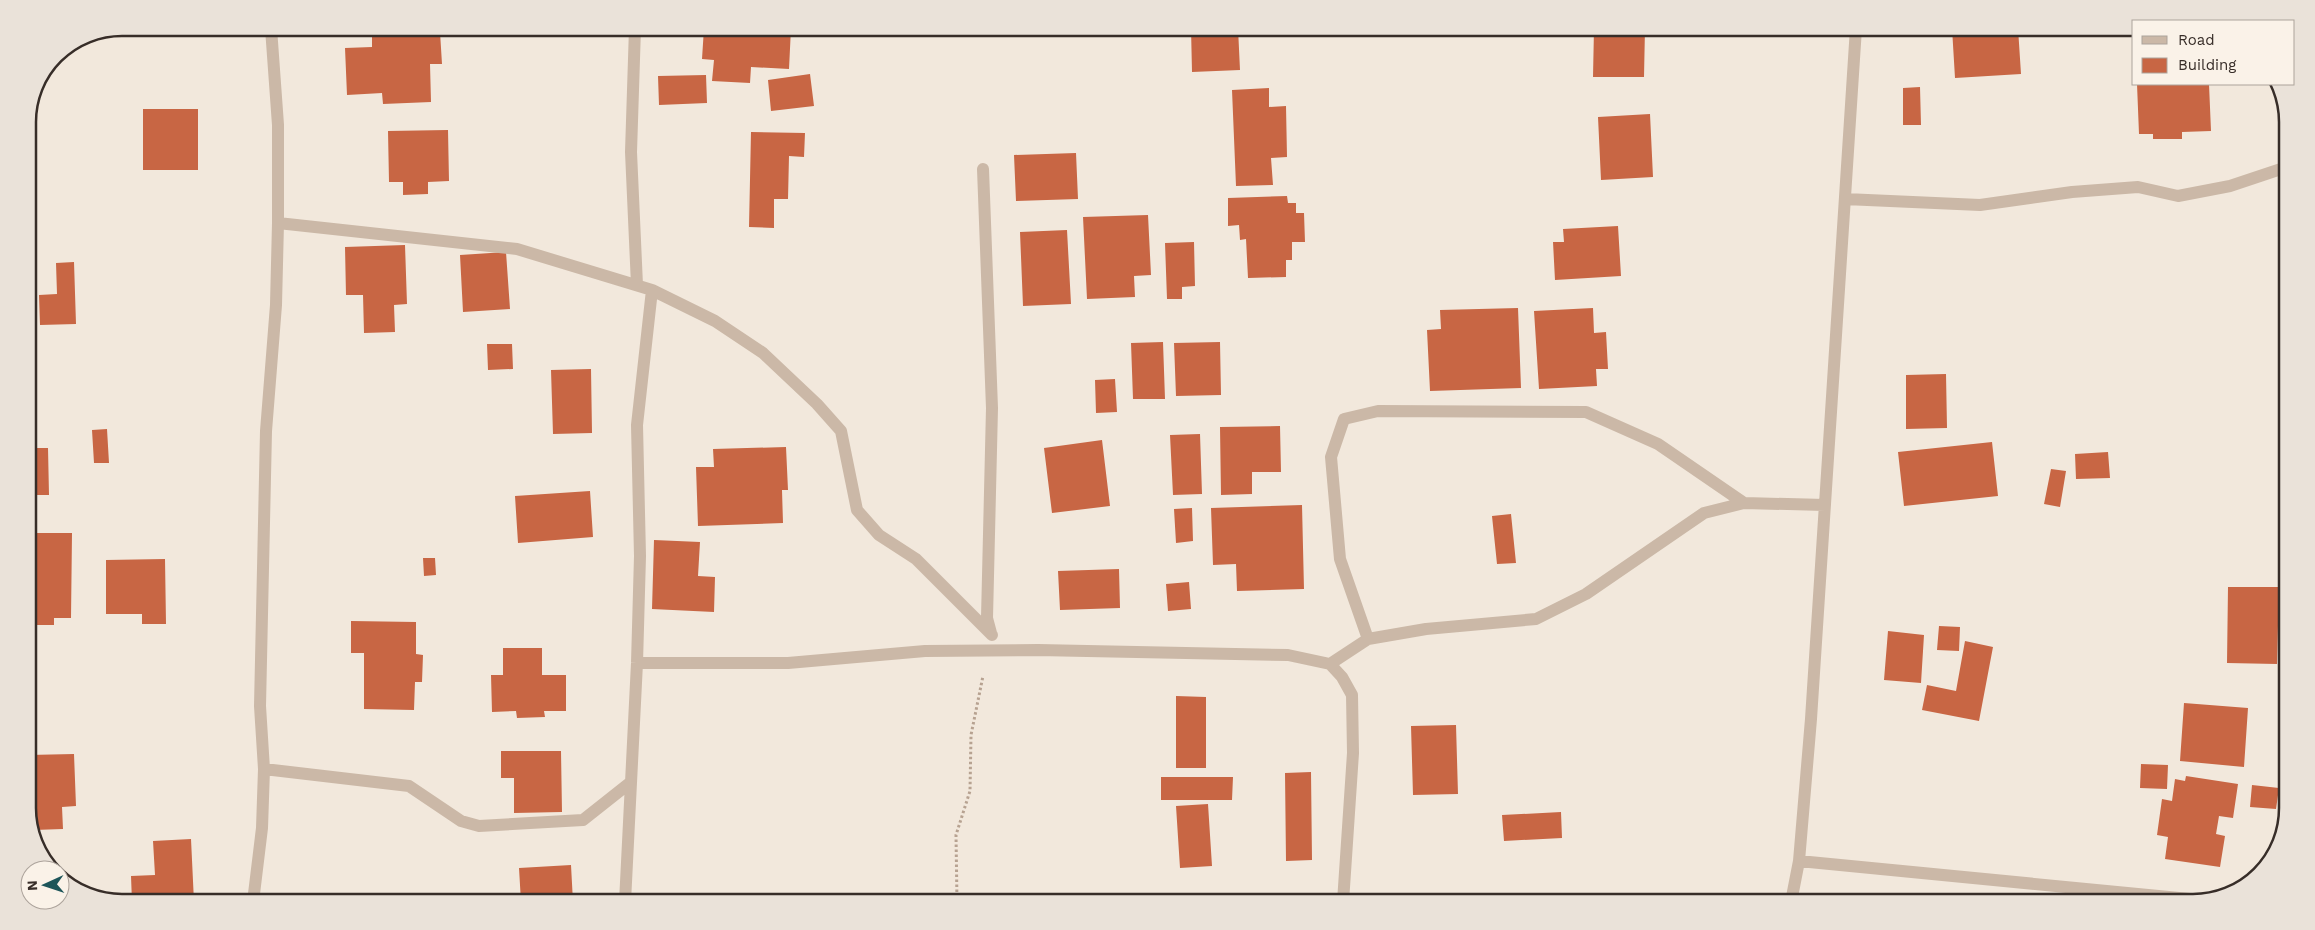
<svg xmlns="http://www.w3.org/2000/svg" width="2315" height="930" font-family="'Work Sans',sans-serif">
  <style>
    .building { fill: #c86644 }
    .lines { fill: none; stroke-linecap: round; stroke-linejoin: round }
    .path { stroke: #b7a291; stroke-width: 3; stroke-dasharray: 2.5 2.5; stroke-linecap: butt }
    .street { stroke: #cbb8a7; stroke-width: 12 }
    .rim { fill: none; stroke: #372d28; stroke-width: 2.5 }
  </style>
  <rect width="100%" height="100%" fill="#f2e8dc"/>
  <path class="building" d="M704,28H791L789,69L751,67L750,83L712,81L714,60L702,59Z
    M1191,28H1238L1240,70L1192,72Z
    M1594,28H1645L1644,77H1593Z
    M1952,28H2018L2021,74L1955,78Z
    M440,32L442,64H430L431,102L383,104L382,93L347,95L345,48L372,47V34Z
    M810,74L814,106L771,111L768,80Z
    M706,75L707,103L659,105L658,76Z
    M2137,84H2209L2211,131L2182,132V139H2153V134H2139Z
    M1920,87L1921,125H1903V88Z
    M1269,88V107L1286,106L1287,157L1271,158L1273,185L1236,186L1232,90Z
    M143,109H198V170H143Z
    M1650,114L1653,177L1601,180L1598,117Z
    M448,130L449,181L428,182V194L403,195V182H389L388,131Z
    M751,132L805,133L804,157L789,156L788,199H774V228L749,227Z
    M1076,153L1078,199L1016,201L1014,155Z
    M1287,196L1288,203H1296V213H1304L1305,242H1292V260H1286V277L1248,278L1246,239L1240,240L1239,225L1228,226V198Z
    M1148,215L1151,275L1134,276L1135,297L1087,299L1083,217Z
    M1618,226L1621,276L1555,280L1553,242H1564L1563,229Z
    M1067,230L1071,304L1023,306L1020,232Z
    M1194,242L1195,286L1182,287V299H1167L1165,243Z
    M405,245L407,304L394,305L395,332L364,333L363,295H346L345,247Z
    M506,252L510,309L463,312L460,255Z
    M74,262L76,324L40,325L39,295L57,294L56,263Z
    M1518,308L1521,388L1430,391L1427,330L1441,329L1440,310Z
    M1593,308L1594,333L1606,332L1608,369H1596L1597,386L1539,389L1534,311Z
    M1163,342L1165,399H1133L1131,343Z
    M1220,342L1221,395L1176,396L1174,343Z
    M487,344H512L513,369L488,370Z
    M591,369L592,433L553,434L551,370Z
    M1946,374L1947,428L1906,429V375Z
    M1115,379L1117,412L1096,413L1095,380Z
    M1280,426L1281,472H1252V494L1221,495L1220,427Z
    M107,429L109,463H94L92,430Z
    M1200,434L1202,494L1173,495L1170,435Z
    M1102,440L1110,506L1052,513L1044,448Z
    M1992,442L1998,496L1904,506L1898,452Z
    M786,447L788,490H782L783,523L698,526L696,467H714L713,449Z
    M28,448H48L49,495H28Z
    M2108,452L2110,478L2076,479L2075,454Z
    M2051,469L2066,471L2060,507L2044,504Z
    M590,491L593,537L518,543L515,496Z
    M1302,505L1304,589L1237,591L1236,564L1213,565L1211,508Z
    M1192,508L1193,541L1176,543L1174,509Z
    M1511,514L1516,563L1497,564L1492,516Z
    M28,533H72L71,618H54V625H28Z
    M654,540L700,542L698,576L715,577L714,612L652,609Z
    M423,558H435L436,575L424,576Z
    M165,559L166,624H142V614H106V560Z
    M1119,569L1120,608L1060,610L1058,571Z
    M1189,582L1191,609L1168,611L1166,584Z
    M2228,587H2279L2277,664L2227,663Z
    M351,621L416,622V654L423,655L422,682H415L414,710L364,709V653H351Z
    M1939,626L1960,627L1959,651L1937,650Z
    M1888,631L1924,635L1921,683L1884,680Z
    M1965,641L1993,647L1979,721L1922,710L1927,685L1956,691Z
    M503,648H542V675H566V711H544L545,717L517,718L516,711L492,712L491,675H503Z
    M1176,696L1206,697V768H1176Z
    M2184,703L2248,708L2244,767L2180,761Z
    M1456,725L1458,794L1413,795L1411,726Z
    M501,751H561L562,812L514,813V778H501Z
    M74,754L76,806L62,807L63,829L34,830L28,814V755Z
    M2141,764L2168,765L2167,789L2140,788Z
    M1311,772L1312,860L1286,861L1285,773Z
    M2186,776L2238,784L2233,818L2219,816L2216,834L2225,836L2220,867L2165,859L2168,837L2157,835L2162,799L2172,801L2175,779L2185,781Z
    M1161,777H1233L1232,800H1161Z
    M2252,785L2279,788L2276,809L2250,807Z
    M1208,804L1212,866L1180,868L1176,806Z
    M1561,812L1562,838L1504,841L1502,815Z
    M191,839L194,902H132L131,876L155,875L153,841Z
    M571,865L573,902H521L519,868Z"/>
  <g class="lines">
    <path class="path" d="M957,902L956,835L970,791L971,735L983,676"/>
    <path class="street" d="M635,28L631,152L637,285
      M983,169L992,408L987,618L991,633
      M1845,199L1980,205L2072,192L2138,187L2178,196L2230,186L2287,167
      M278,223L517,249L652,290L715,321L763,353L817,404L841,431L857,510L879,535L916,559L992,635
      M1368,639L1340,559L1331,457L1344,419L1378,411L1586,412L1658,444L1744,503
      M637,663H788L925,651L1038,650L1288,655L1330,664L1342,677L1352,695L1353,753L1343,902
      M1330,664L1368,639L1426,629L1536,619L1586,594L1704,513L1744,503L1825,505
      M264,769L409,786L461,821L479,826L583,820L631,782
      M1799,861L2200,900
      M253,902L262,828L264,769L260,706L266,431L276,305L278,223V125L271,28
      M625,902L637,663L640,556L637,425L652,290
      M1791,902L1799,861L1811,719L1856,28"/>
  </g>
  <path d="M0 0H2315V930H0ZM122 36H2193A86 86 0 0 1 2279 122V808A86 86 0 0 1 2193 894H122A86 86 0 0 1 36 808V122A86 86 0 0 1 122 36Z" fill="#eae2d9" fill-rule="evenodd"/>
  <path class="rim" d="M122 36H2193A86 86 0 0 1 2279 122V808A86 86 0 0 1 2193 894H122A86 86 0 0 1 36 808V122A86 86 0 0 1 122 36Z"/>
  <rect x="2132" y="20" width="162" height="65" fill="#faf2e8" stroke="#aca39b"/>
  <rect x="2142" y="36" width="25" height="8" fill="#cbb8a7" stroke="#aca39b"/>
  <text x="2178" y="45" font-size="15" fill="#372d28">Road</text>
  <rect x="2142" y="58" width="25" height="15" fill="#c86644" stroke="#aca39b"/>
  <text x="2178" y="70" font-size="15" fill="#372d28">Building</text>
  <g transform="translate(45 885) rotate(267)"><circle r="24" fill="#faf2e8" stroke="#aca39b"/>
  <path d="M0-4L9 19L0 12L-9 19Z" fill="#1d5559"/>
  <text y="-8" font-size="14" font-weight="bold" text-anchor="middle" fill="#372d28">N</text>
  </g>
</svg>
